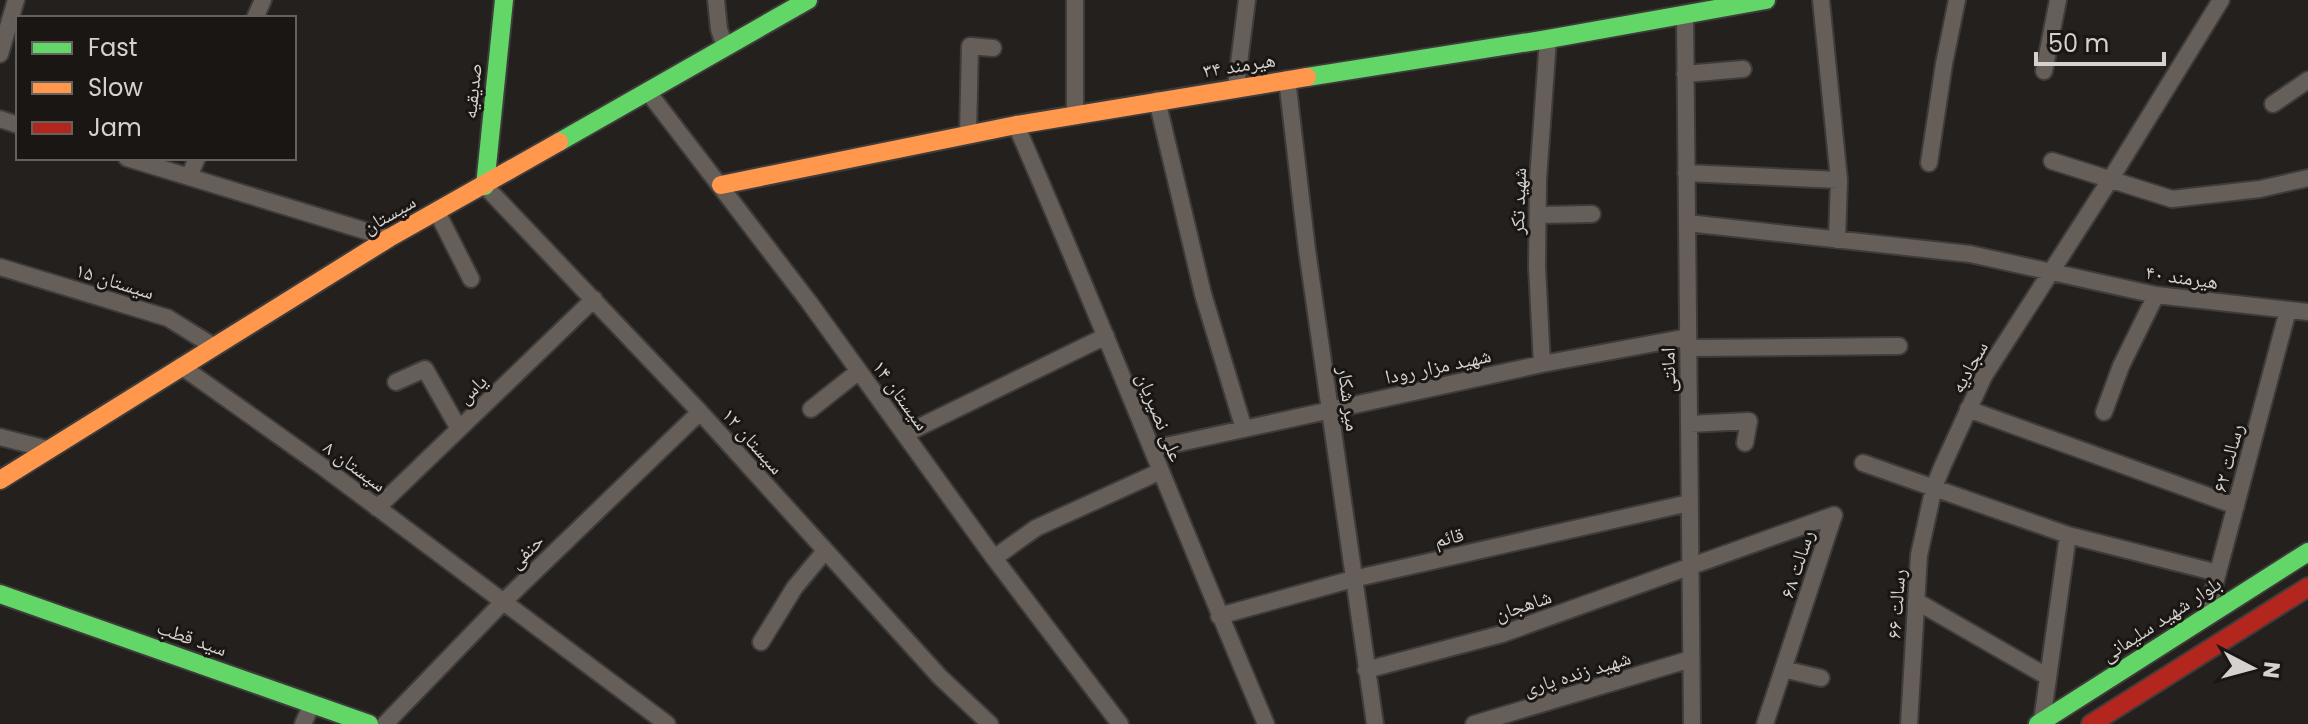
<svg xmlns="http://www.w3.org/2000/svg" width="2308" height="724" font-family="Poppins,'Noto Naskh Arabic',sans-serif">
  <style>
    .lines { fill: none; stroke-linecap: round; stroke-linejoin: round }
    .street-casing { stroke: #3e3c3b; stroke-width: 20 }
    .fast-casing { stroke: #3e3c3b; stroke-width: 22 }
    .slow-casing { stroke: #3e3c3b; stroke-width: 22 }
    .jam-casing { stroke: #3e3c3b; stroke-width: 22 }
    .street { stroke: #665e59; stroke-width: 16 }
    .fast { stroke: #63d668; stroke-width: 18 }
    .slow { stroke: #ff974d; stroke-width: 18 }
    .jam { stroke: #b3261e; stroke-width: 18 }
    .labels { text-anchor: middle; dominant-baseline: central; stroke-width: 6; stroke-linejoin: round; paint-order: stroke }
    .street-label { font-size: 20px; fill: #d4d1cf; stroke: #1a1614 }
  </style>
  <rect width="100%" height="100%" fill="#23201e"/>
  <g class="lines">
    <g class="street-casing">
      <path id="street" d="M716,0L719,29L725,47
        M1075,0V115
        M1821,0L1839,180L1837,240
        M1685,15L1692,724
        M255,18L263,0
        M0,54L16,0
        M2044,71L2058,0
        M1685,74L1743,69
        M1287,79L1307,250L1375,724
        M1236,87L1247,0
        M648,92L809,302L994,558L1120,724
        M1157,100L1203,294L1244,429
        M2273,104L2308,80
        M0,119L18,125
        M1016,125C1103,323 1181,525 1266,724
        M968,135L970,46L993,48
        M127,158L389,238
        M2052,161L2172,199L2260,189L2308,178
        M1929,163L1944,64L1957,0
        M1686,173L1839,180
        M189,177L197,158
        M485,186L700,412L940,677L990,724
        M437,212L471,279
        M1538,215L1592,214
        M1687,223L1970,254L2156,295L2308,312
        M0,267L168,318L213,346
        M1688,348L1899,346
        M1542,364L1537,267L1538,180L1548,39
        M181,366L323,467L667,724
        M396,382L425,369L459,429
        M811,409L859,371
        M1968,409L2236,506
        M2104,412L2121,366L2156,295
        M1689,424L1749,421L1745,443
        M905,434L1106,336
        M0,437L47,449
        M1152,449L1542,364L1688,337
        M1863,463L2068,535L2218,573
        M377,508L594,299
        M994,558L1036,528L1161,471
        M1916,601L2048,677
        M1219,616L1353,579L1689,503
        M2206,617L2288,310
        M761,642L795,587L825,551
        M1783,669L1821,678
        M1366,670L1502,634L1834,515L1765,724
        M2042,721L2068,535
        M303,724L312,704
        M385,724L503,602L700,412
        M1474,724L1691,659
        M1909,724L1919,555L1934,487L1943,465L1984,376L2110,180L2221,0"/>
    </g>
    <g class="fast-casing">
      <path id="fast" d="M1307,77L1548,39L1766,0
        M559,142L808,0
        M485,186L504,0
        M0,594L369,724
        M2038,724L2308,552"/>
    </g>
    <g class="slow-casing">
      <path id="slow" d="M721,185L1016,125L1307,77
        M0,480L389,238L559,142"/>
    </g>
    <g class="jam-casing">
      <path id="jam" d="M2091,724L2308,587"/>
    </g>
    <use href="#street" class="street"/>
    <use href="#fast" class="fast"/>
    <use href="#slow" class="slow"/>
    <use href="#jam" class="jam"/>
  </g>
  <g class="labels">
    <g class="street-label">
      <text transform="translate(1239 65) rotate(-9)">هیرمند ۳۴</text>
      <text transform="translate(472 91) rotate(-84)">صدیقیه</text>
      <text transform="translate(1518 201) rotate(-88)">شهید تکر</text>
      <text transform="translate(389 214) rotate(-30)">سیستان</text>
      <text transform="translate(2182 277) rotate(8)">هیرمند ۴۰</text>
      <text transform="translate(115 281) rotate(17)">سیستان ۱۵</text>
      <text transform="translate(1438 366) rotate(-12)">شهید مزار رودا</text>
      <text transform="translate(1969 367) rotate(-61)">سجادیه</text>
      <text transform="translate(1668 370) rotate(-91)">امانتی</text>
      <text transform="translate(472 389) rotate(-44)">یاس</text>
      <text transform="translate(901 395) rotate(54)">سیستان ۱۴</text>
      <text transform="translate(1349 399) rotate(82)">میر شکار</text>
      <text transform="translate(1160 417) rotate(68)">علی نصیریان</text>
      <text transform="translate(753 441) rotate(48)">سیستان ۱۲</text>
      <text transform="translate(2228 458) rotate(-75)">رسالت ۶۲</text>
      <text transform="translate(355 466) rotate(36)">سیستان ۸</text>
      <text transform="translate(1449 537) rotate(-13)">قائم</text>
      <text transform="translate(526 551) rotate(-44)">حنفی</text>
      <text transform="translate(1797 564) rotate(-72)">رسالت ۶۸</text>
      <text transform="translate(1896 604) rotate(-86)">رسالت ۶۶</text>
      <text transform="translate(1523 605) rotate(-19)">شاهجان</text>
      <text transform="translate(2161 619) rotate(-33)">بلوار شهید سلیمانی</text>
      <text transform="translate(192 638) rotate(19)">سید قطب</text>
      <text transform="translate(1577 673) rotate(-17)">شهید زنده یاری</text>
    </g>
  </g>
  <rect x="16" y="16" width="280" height="144" fill="#1a1614" stroke="#64615f" stroke-width="2"/>
  <rect x="32" y="42" width="40" height="12" fill="#63d668" stroke="#64615f" stroke-width="2"/>
  <text x="88" y="56" font-size="24" fill="#d4d1cf">Fast</text>
  <rect x="32" y="82" width="40" height="12" fill="#ff974d" stroke="#64615f" stroke-width="2"/>
  <text x="88" y="96" font-size="24" fill="#d4d1cf">Slow</text>
  <rect x="32" y="122" width="40" height="12" fill="#b3261e" stroke="#64615f" stroke-width="2"/>
  <text x="88" y="136" font-size="24" fill="#d4d1cf">Jam</text>
  <g transform="translate(2252 668) rotate(96)" stroke="#1a1614" stroke-width="6" paint-order="stroke">
  <path d="M0-6L14 30L0 20L-14 30Z" fill="#d4d1cf"/>
  <text y="-12" font-size="22" font-weight="bold" text-anchor="middle" fill="#d4d1cf">N</text>
  </g>
  <path d="M2036 52v12h128v-12" fill="none" stroke="#d4d1cf" stroke-width="4"/>
  <text x="2048" y="52" font-size="24" fill="#d4d1cf" stroke="#1a1614" stroke-width="6" paint-order="stroke">50 m</text>
</svg>
